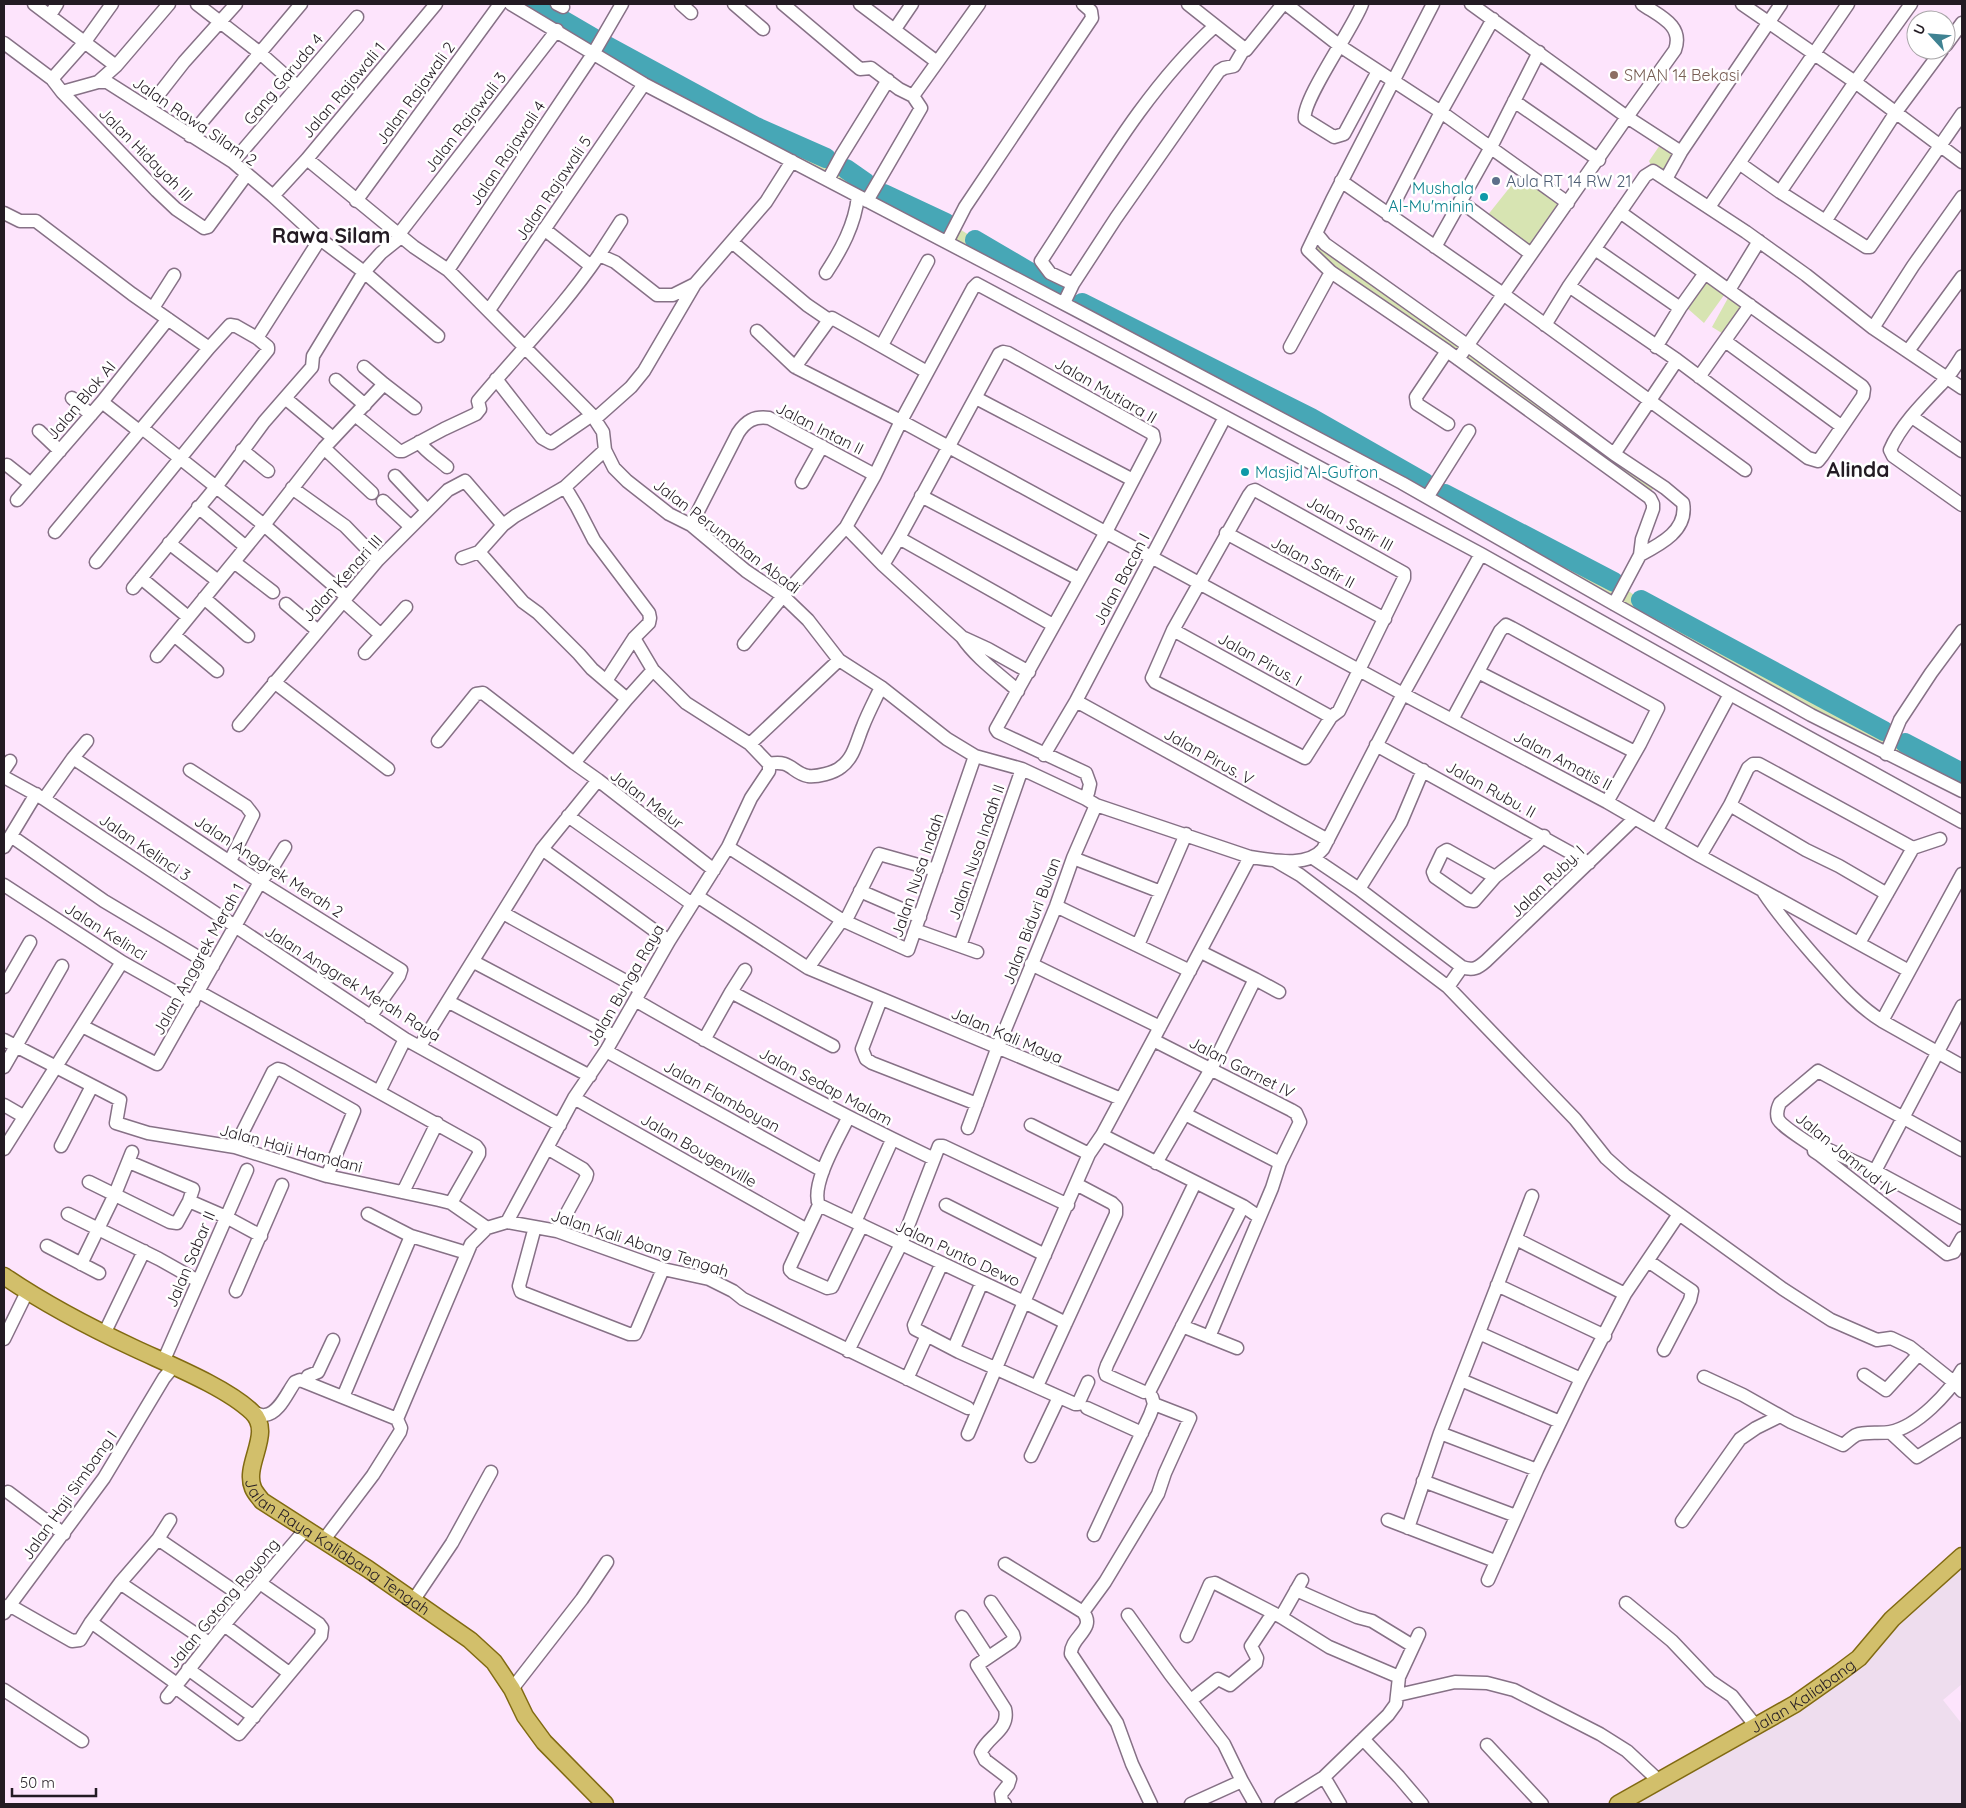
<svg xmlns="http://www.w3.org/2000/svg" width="1966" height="1808" font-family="Quicksand,sans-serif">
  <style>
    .industrial { fill: #ede }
    .green { fill: #d7e4b2 }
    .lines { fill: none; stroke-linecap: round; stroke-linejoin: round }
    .river { stroke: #47a7b6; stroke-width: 20 }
    .minor-casing { stroke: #867186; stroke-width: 15 }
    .major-casing { stroke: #816a12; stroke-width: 19 }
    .minor { stroke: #fff; stroke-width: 12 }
    .major { stroke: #d2bf6b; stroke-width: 16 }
    .education-dot { fill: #8d6e63; stroke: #fff; stroke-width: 2 }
    .service-dot { fill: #5c6f8a; stroke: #fff; stroke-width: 2 }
    .culture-dot { fill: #0f9aa8; stroke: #fff; stroke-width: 2 }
    .labels { text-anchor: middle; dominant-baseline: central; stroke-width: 5; stroke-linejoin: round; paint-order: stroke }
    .education-label { font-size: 16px; fill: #785e54; stroke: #fff; text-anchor: start }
    .street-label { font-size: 16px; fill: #231b23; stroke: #fff }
    .service-label { font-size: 16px; fill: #4e5e75; stroke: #fff; text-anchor: start }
    .culture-label { font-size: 16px; fill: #0d838f; stroke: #fff; text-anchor: end }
    .district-label { font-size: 21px; font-weight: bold; fill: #231b23; stroke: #fff }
  </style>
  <rect width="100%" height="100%" fill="#fde4fc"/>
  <path class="industrial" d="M1962,1565V1684L1943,1700L1962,1724V1804H1618L1795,1704Z"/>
  <path class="green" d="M510,4H535L593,38L756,127L835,163L884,194L956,227L1082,303L1311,418L1433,487L1623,587L1641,600L1962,773V791L892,214Z
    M1660,145L1675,152L1664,174L1652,168L1649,161Z
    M1522,172L1564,205L1531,250L1487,216Z
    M1316,238L1464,345L1457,356L1312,251Z
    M1707,280L1727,291L1704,323L1687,308Z
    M1728,298L1746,308L1725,335L1712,327Z
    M1468,349L1656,486L1648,494L1461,359Z"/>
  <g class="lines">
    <path class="river" d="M535,4L593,38
      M607,46L756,127L826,158
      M846,169L866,183
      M884,194L946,223
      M975,240L1060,290
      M1082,303L1311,418L1425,483
      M1445,494L1614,582
      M1641,600L1884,731
      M1905,743L1962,773"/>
    <g class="minor-casing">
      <path id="minor" d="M34,4L116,66
        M197,4L260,53L297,86
        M511,4L644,84L1076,310L1402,483L1614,604L1811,715L1962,791
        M557,4L563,7
        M681,4L691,13
        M734,4L763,29
        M783,4L860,69L871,68L899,89L913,96L921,108L867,201
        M860,4L937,62
        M1188,4L1246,50L1283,4
        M1286,4L1340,46L1441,112L1568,203
        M1362,4C1354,27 1301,101 1305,119L1334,137L1344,134L1378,71
        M1433,4L1332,200L1308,250L1331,272L1447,351L1650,498L1653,504V509L1642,539L1640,555L1614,604
        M1471,4L1627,117L1675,50C1684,25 1659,16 1642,4
        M1742,4L1855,82L1962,162
        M50,15L57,4
        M895,29L912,4
        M4,43L52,79L62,92L98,82H107L233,162L273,196L320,239L364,272L381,253L401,237
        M1946,45L1962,23
        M52,79L84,43L112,4
        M98,82L116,66L169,4
        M62,92L157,191L176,209L204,228L208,227L247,174
        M913,96L979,4
        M1514,101L1599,160
        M148,108L184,62L236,4
        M190,136L301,4
        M307,159L414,247L448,270L592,415L603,432L605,450L614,468L627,481L669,514L691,525L746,571L783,596L808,620L839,660L881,687L947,739L975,756L1022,769L1086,799L1096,805L1250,857C1272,860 1307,868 1323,849L1403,694L1481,554
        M233,162L357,17
        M1739,163L1780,192L1866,247H1870L1962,114
        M1666,179L1681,152
        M828,180L841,156L888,80
        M1341,181L1503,294L1745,470
        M1780,192L1855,82L1911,4
        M273,196L307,159L436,4
        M356,201L500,4
        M1460,201L1531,254
        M1709,207L1848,4
        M4,213L20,221H36L132,294L209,348L55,532
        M1388,215L1441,112L1493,19
        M1826,220L1896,112L1942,50
        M544,229L591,266
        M1316,233L1325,244L1467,345L1614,454L1665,488L1683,503C1688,530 1661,544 1640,555
        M399,234L557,30
        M732,242L807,305L829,320
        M947,242L965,207L1092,18L1091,11L1083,4
        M1435,247L1491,147L1539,52
        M1595,249L1680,308
        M599,255L621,221
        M448,270L593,54L622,4
        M826,273C841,250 855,225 858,196
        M1073,284L1050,273L1041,261C1094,181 1143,91 1215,26
        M1569,286L1677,360L1808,458L1818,461L1822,456L1863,396L1864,389L1862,386L1620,212
        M1729,290L1759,241
        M1064,303L1073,284L1116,218L1219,71L1224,68L1234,66L1244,49
        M153,308L174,275
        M489,310L644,84
        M1545,325L1569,286L1645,176L1653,171L1746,232L1806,275L1873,328L1962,388
        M1873,328L1913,266L1962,197
        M757,331L795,367
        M1725,341L1841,426
        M882,345L928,261
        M1290,347L1331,272
        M1656,347L1680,308L1705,273
        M209,348L230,325L236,326L257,338
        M1447,351L1416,397L1417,404L1448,424
        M1908,351L1962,277
        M1962,356C1957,364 1952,372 1946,379C1927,399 1901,424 1890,450L1893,456L1962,505
        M1458,359L1627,117L1681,152L1781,4
        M364,367L384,384L415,408
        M927,372L832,318L829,320L795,367L901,421L1403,694L1607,802L1700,856L1909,971
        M1699,377L1750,305
        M496,379L542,438L551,443L592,415
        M336,380L365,405
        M72,398L91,415
        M285,398L333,438
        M976,398L1133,480
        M102,402L139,431
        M355,415L399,451H403L444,429L476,414L480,409L478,401C519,352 563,308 599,255L615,262L657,295H673L695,284L766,202L792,161
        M1912,417L1962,451
        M595,419L631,387L644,371L695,284
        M142,428L264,525L347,597
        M39,431L60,451
        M419,442C427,453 437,458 447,467
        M324,448L372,493
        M242,450L268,471
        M1614,454L1677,360
        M7,465L31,484
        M395,476L427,510
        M802,482L822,446
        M565,487L577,507L594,540L649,613L650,618L649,623L634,638L606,681
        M292,488L345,526L378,560
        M1255,490L1404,573V578L1339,711L1331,717L1305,758L1155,682L1152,678L1173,630L1249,495L1252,491Z
        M921,496L1079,579
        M1428,496L1469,431
        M17,500L102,402L168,319
        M198,507L246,547
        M691,525L738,433C746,421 754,416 769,418L875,475
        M411,527L448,490L465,481L503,525
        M846,527L883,565L962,637C976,658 999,674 1018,691
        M1226,533L1385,619
        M899,538L1053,625
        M169,543L218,581
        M479,552L523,602L538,613L579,654L592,669L627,699L653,670
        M462,558L479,552L503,525L515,516L565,487L605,450
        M96,562L268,350V347L257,338L320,239
        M234,562L273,592
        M883,565L899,538L999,354L1003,352L1008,353L1153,434L1154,440L1106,532L996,729L998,732L1086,773L1090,784L1088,793
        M141,578L188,617
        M133,588L216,487L264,422L312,367L313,356L364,272L438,336
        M204,598L248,636
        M343,601L381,635
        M286,604L318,631
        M1173,630L1331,717
        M174,635L217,671
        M634,638L653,670L686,703L750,744L769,764
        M964,638L988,649L1029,672
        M744,644L783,596L846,527L875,475L901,421L973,288L977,284L1481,554L1730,694L1962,822
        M365,653L406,607
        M157,656L264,525L324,448L384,384
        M1478,672L1635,752
        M274,682L388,769
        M1076,701L1328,840
        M1452,720L1500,631L1506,625L1512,628L1658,708L1640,744L1607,802
        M239,725L378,560L411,527L383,501
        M438,741L476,694L483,693L574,763
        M750,744L839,660
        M1376,745L1589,863
        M1886,754L1900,720L1931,673L1962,631
        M1044,755L1076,701L1225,417
        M73,758L260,882L401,970L399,976L370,1017
        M769,764C791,759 792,773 808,776C817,777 834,773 841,767C854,758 857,740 863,726C868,713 875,700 881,687
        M4,770L10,761
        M190,770L246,806L253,815L230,861
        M1423,770L1401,822L1359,889L1462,967C1473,971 1478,968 1486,961L1634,819
        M4,777L44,799L405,1039L560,1125
        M598,780L574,763L627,699
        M44,799L73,758L87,741
        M1730,805L1806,850L1839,866L1887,894
        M568,816L692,904
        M1657,830L1730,694
        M11,836L104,901L213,966
        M4,847L36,794
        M728,847L842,920L908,950L975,756
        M1913,848L1940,839
        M542,849L669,941
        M1700,856L1730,805L1748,768L1753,764H1759L1913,848L1859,943
        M1073,858L1161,892
        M1313,858L1359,889
        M1276,861L1300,875L1448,987L1575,1119L1606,1158L1625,1175L1783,1289L1831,1320L1877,1340L1891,1338L1910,1347L1955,1383L1962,1391
        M1962,874L1882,1021L1962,1066
        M1495,877L1447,850L1442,853L1433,872L1435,877L1468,900L1474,901L1495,877L1534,846L1544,836
        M4,885L122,962L193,1002
        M860,891L920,917
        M1764,893C1779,916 1797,936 1815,957C1836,980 1855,1004 1882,1021
        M697,896L808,968L1121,1099
        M1056,906L1190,971
        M503,913L640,989
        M845,922L879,854L936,870
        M915,930L977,952
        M1138,945L1186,834
        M960,946L1022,769
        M474,962L614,1036
        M1031,964L1160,1027
        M808,968L842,920
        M1255,979L1279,992
        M4,987L30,942
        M1448,987L1462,967
        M199,992L476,1146L479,1150V1154L451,1203
        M731,992L745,970
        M881,999L862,1049L866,1059L872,1063L977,1104
        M635,1000C733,1057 832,1110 934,1159
        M449,1002L590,1076
        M82,1026L157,1064L260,882L274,865L285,847
        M4,1040L120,1100L116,1123L148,1133L235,1147L327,1176L439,1200L451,1203L487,1228
        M704,1040L731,992L833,1046
        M1153,1040L1291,1110L1296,1113L1300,1122L1280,1163L1272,1188L1209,1337
        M420,1046L542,849L598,780L714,870
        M606,1051L823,1171
        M4,1067L62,966
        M379,1092L405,1039
        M574,1098L807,1230
        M4,1105L23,1116
        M1185,1114L1280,1163
        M1031,1125L1089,1154
        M968,1128L997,1049L1056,906L1073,858L1096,805
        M1102,1135L1243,1206L1259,1217
        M61,1146L92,1086
        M235,1147L273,1072L278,1069L282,1070L354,1111L327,1176
        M1814,1147L1818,1145L1875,1171L1962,1218
        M547,1148L583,1169L587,1174L586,1178L557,1231
        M4,1149L122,962
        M1962,1150L1818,1071L1780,1103C1778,1107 1776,1113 1778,1119C1782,1127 1806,1141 1814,1147V1151L1820,1155L1947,1254L1954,1252L1962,1238
        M1156,1163L1211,1069L1255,979L1201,952
        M1875,1171L1962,1006
        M89,1182L170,1222L177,1223L189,1201L193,1189L129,1162
        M1195,1183L1107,1365L1105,1371L1106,1375L1144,1392L1150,1390L1243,1206
        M403,1192L437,1123
        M189,1201L226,1217L261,1236
        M819,1205L1024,1302L1089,1154L1102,1135L1153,1040L1250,857
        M819,1205L790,1267V1270L793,1273L827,1288L832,1287L862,1225
        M819,1205C810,1185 839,1137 848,1118
        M946,1205L1045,1255
        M68,1214L159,1259L198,1281
        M368,1214L411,1236
        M507,1222L574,1098L606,1051L669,941L728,847L751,798L769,771V764
        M855,1222L892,1140
        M535,1227L519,1286L521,1292L629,1334H635L637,1330L663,1269
        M1516,1239L1625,1294
        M47,1246L99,1273
        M1648,1261L1692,1291L1690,1300L1664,1350
        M942,1263L914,1325L915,1329L959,1352L1075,1404H1078L1088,1382
        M81,1264L115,1194L132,1152
        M1497,1285L1605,1336
        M236,1291L282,1185
        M1182,1326L1237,1348
        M1479,1333L1581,1379
        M104,1334L144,1251
        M4,1339L27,1292
        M954,1348L982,1282
        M848,1351L901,1244L939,1146H943L1068,1205
        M163,1362L247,1170
        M1864,1375L1886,1390L1919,1354
        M1704,1377L1743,1395L1791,1422L1843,1445C1847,1442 1851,1438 1856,1435C1865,1431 1880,1434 1890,1432C1917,1427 1949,1393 1962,1370
        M907,1379L927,1335
        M1461,1380L1560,1422
        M305,1381L308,1376L318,1372L333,1340
        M1037,1386L1116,1214V1207L1112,1203L1076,1184
        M343,1397L411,1236L467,1253
        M1087,1408L1142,1433
        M253,1412C256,1413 261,1416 265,1415C279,1414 288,1391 295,1382L300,1380L397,1419
        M397,1419L471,1244L487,1228L507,1222L557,1231L663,1269L709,1279L733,1291L743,1299L968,1408
        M1890,1432L1917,1457L1962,1429
        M1440,1433L1537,1470
        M968,1434L1024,1302L1066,1323
        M1031,1456L1059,1397
        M1423,1481L1516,1516
        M8,1492L64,1534
        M1388,1520L1495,1561
        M1682,1521L1740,1439L1756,1428L1780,1416
        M1408,1528L1440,1433L1532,1196
        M1094,1535L1150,1415L1154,1404L1152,1397
        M158,1539L170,1520
        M323,1541L373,1475L400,1432L401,1428L397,1419
        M1005,1564L1083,1612C1097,1629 1070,1637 1071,1654L1117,1723L1132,1764L1151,1804
        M1488,1580L1537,1470L1581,1379L1625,1294L1679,1214
        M120,1583L209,1643
        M1296,1590L1357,1617L1372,1621L1413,1646
        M413,1601L452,1543L491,1472
        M991,1602L1013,1634L1014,1638L1011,1642L977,1665L1005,1709C1010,1730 988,1736 981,1752L985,1760L1010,1779L1008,1785L1001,1794L1002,1801L1005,1804
        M1626,1603L1672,1641L1710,1681L1732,1696L1755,1725
        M9,1605L72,1641L80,1640L91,1622
        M1083,1612L1105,1582L1158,1494L1165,1473L1190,1418L1154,1404
        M4,1613L104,1478L164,1378L173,1367
        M1128,1615L1170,1674L1224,1744L1242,1781
        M962,1617L988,1657
        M1281,1617L1302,1580
        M224,1625L289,1673
        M1187,1636L1210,1584L1215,1583L1281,1617L1329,1647L1399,1677
        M188,1669L254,1717
        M177,1684L91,1622L120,1583L158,1539L246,1599
        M175,1687L239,1734L321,1636L322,1628L319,1624L260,1583
        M512,1689L582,1599L607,1562
        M4,1690L82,1741
        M1398,1695L1455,1682L1487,1683L1514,1690L1600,1734L1627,1751L1658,1780
        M167,1697L224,1625L305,1530
        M1191,1700L1218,1679L1230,1685L1256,1663L1257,1658L1251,1646L1273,1613
        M1363,1739L1399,1777L1422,1804
        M1487,1745L1542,1804
        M1324,1777L1340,1804
        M1191,1804L1242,1781L1255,1804
        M1281,1804L1324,1777L1388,1715L1396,1704L1399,1677L1419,1634"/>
    </g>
    <g class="major-casing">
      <g id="major">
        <path id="s1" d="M4,1276C45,1304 89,1327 134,1348C168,1364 226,1387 252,1412C274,1433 243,1464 253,1488C255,1493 259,1497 262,1501L368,1569L470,1640L494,1662L512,1689L525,1716L544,1742L605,1804"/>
        <path id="s2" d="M1618,1804L1795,1704L1839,1673L1859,1658L1892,1619L1962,1556"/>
      </g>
    </g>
    <use href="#minor" class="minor"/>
    <use href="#major" class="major"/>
  </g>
  <circle class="education-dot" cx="1614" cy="75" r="5"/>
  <circle class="service-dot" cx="1496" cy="181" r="5"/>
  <g class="culture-dot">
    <circle cx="1484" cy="197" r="5"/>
    <circle cx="1245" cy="472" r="5"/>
  </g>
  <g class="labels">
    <g class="education-label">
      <text x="1624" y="75">SMAN 14 Bekasi</text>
    </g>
    <g class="street-label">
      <text transform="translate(283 79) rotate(-50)">Gang Garuda 4</text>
      <text transform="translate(343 90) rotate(-50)">Jalan Rajawali 1</text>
      <text transform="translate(415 93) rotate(-54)">Jalan Rajawali 2</text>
      <text transform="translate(195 121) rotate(34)">Jalan Rawa Silam 2</text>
      <text transform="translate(465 122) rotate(-52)">Jalan Rajawali 3</text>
      <text transform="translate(507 153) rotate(-56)">Jalan Rajawali 4</text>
      <text transform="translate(146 154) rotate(45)">Jalan Hidayah III</text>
      <text transform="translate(553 188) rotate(-56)">Jalan Rajawali 5</text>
      <text transform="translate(1106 390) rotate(30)">Jalan Mutiara II</text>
      <text transform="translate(81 400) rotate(-50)">Jalan Blok AI</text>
      <text transform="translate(820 428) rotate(27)">Jalan Intan II</text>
      <text transform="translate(1350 523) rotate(29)">Jalan Safir III</text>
      <text transform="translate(727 536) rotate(37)">Jalan Perumahan Abadi</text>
      <text transform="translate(1313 562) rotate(28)">Jalan Safir II</text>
      <text transform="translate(342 578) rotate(-48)">Jalan Kenari III</text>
      <text transform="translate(1121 579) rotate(-62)">Jalan Bacan I</text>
      <text transform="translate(1260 659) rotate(29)">Jalan Pirus. I</text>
      <text transform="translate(1209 756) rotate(29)">Jalan Pirus. V</text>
      <text transform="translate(1563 760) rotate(28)">Jalan Amatis II</text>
      <text transform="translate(1491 789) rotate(29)">Jalan Rubu. II</text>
      <text transform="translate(647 799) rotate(37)">Jalan Melur</text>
      <text transform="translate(145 847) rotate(34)">Jalan Kelinci 3</text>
      <text transform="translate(976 852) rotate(-71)">Jalan Nusa Indah II</text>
      <text transform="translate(269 866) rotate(33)">Jalan Anggrek Merah 2</text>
      <text transform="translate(917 875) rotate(-71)">Jalan Nusa Indah</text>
      <text transform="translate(1547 881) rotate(-44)">Jalan Ruby. I</text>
      <text transform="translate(1031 921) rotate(-69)">Jalan Biduri Bulan</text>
      <text transform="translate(106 931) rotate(32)">Jalan Kelinci</text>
      <text transform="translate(198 959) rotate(-61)">Jalan Anggrek Merah 1</text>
      <text transform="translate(353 983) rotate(32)">Jalan Anggrek Merah Raya</text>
      <text transform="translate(625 985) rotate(-60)">Jalan Bunga Raya</text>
      <text transform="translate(1007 1035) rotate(23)">Jalan Kali Maya</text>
      <text transform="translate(1242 1067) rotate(27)">Jalan Garnet IV</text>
      <text transform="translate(826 1086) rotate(28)">Jalan Sedap Malam</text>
      <text transform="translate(722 1096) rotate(29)">Jalan Flamboyan</text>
      <text transform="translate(291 1148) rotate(15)">Jalan Haji Hamdani</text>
      <text transform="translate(699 1150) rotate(30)">Jalan Bougenville</text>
      <text transform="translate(1846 1154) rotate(39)">Jalan Jamrud IV</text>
      <text transform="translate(640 1243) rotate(18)">Jalan Kali Abang Tengah</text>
      <text transform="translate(958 1253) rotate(25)">Jalan Punto Dewo</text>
      <text transform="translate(190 1259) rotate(-67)">Jalan Sabar II</text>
      <text transform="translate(69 1495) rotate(-55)">Jalan Haji Simbang I</text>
      <text stroke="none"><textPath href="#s1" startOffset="466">Jalan Raya Kaliabang Tengah</textPath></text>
      <text transform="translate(223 1603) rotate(-50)">Jalan Gotong Royong</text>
      <text stroke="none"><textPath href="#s2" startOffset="214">Jalan Kaliabang</textPath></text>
    </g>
    <g class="service-label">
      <text x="1506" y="181">Aula RT 14 RW 21</text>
    </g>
    <g class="culture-label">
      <text x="1474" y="188">Mushala<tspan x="1474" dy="18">Al-Mu'minin</tspan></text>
      <text x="1255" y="472" text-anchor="start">Masjid Al-Gufron</text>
    </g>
    <g class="district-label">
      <text x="331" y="235">Rawa Silam</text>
      <text x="1858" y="469">Alinda</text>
    </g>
  </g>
  <rect width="1966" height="1808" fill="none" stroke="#231b23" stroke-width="10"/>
  <g transform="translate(1931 35) rotate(296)"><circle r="24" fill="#ffffff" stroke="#a7a4a7"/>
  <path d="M0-4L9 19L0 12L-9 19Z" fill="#3f8292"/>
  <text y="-8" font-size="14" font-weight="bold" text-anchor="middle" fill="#231b23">U</text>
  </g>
  <path d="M12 1788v8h84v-8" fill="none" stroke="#231b23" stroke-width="2.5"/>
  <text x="20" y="1788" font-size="15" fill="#231b23" stroke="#ffffff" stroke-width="4" paint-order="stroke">50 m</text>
</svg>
